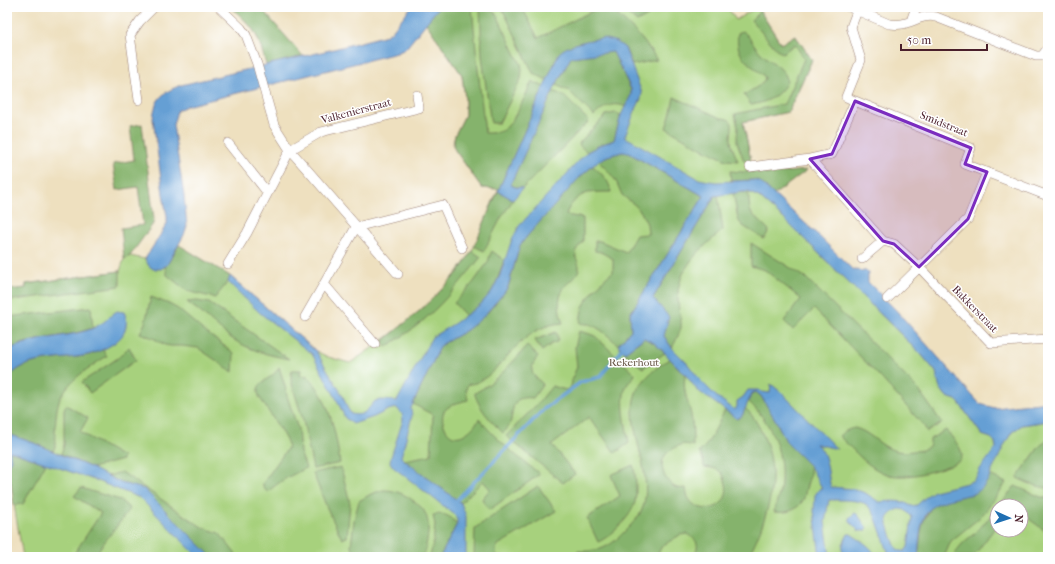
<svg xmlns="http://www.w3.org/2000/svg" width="1055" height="564" font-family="'IM FELL French Canon',serif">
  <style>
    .green { fill: #a7d17d; stroke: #787854; fill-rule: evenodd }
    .forest { fill: #85b36c; stroke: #68694c }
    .water { fill: #659fd4; stroke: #585f80; fill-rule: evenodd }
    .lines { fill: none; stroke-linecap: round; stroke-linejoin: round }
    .stream { stroke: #659fd4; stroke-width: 3.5 }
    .street-casing { stroke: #9c8075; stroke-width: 10 }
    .street { stroke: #fff; stroke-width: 9 }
    .marked { fill: #7b2cbf; fill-opacity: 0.2; stroke: #7b2cbf; stroke-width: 3; stroke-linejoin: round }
    .labels { text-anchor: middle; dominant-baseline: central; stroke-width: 3; stroke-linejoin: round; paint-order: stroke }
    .street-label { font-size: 11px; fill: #4a1f2b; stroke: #fff }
    .park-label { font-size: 11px; fill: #665444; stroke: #fff }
  </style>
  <rect width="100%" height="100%" fill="#fff"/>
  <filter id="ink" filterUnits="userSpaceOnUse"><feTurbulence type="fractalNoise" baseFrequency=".025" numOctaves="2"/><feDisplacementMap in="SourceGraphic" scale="8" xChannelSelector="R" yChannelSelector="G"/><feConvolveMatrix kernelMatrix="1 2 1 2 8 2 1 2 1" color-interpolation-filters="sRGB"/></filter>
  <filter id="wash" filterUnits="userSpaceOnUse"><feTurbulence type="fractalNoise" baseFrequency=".012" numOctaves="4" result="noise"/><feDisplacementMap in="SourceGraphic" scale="16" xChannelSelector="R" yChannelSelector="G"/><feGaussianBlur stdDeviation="0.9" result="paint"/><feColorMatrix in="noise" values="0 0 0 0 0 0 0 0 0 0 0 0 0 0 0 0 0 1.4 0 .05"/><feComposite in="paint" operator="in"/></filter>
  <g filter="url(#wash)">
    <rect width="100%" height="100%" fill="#eee0bf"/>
    <path class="green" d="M439,7H727L736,20L755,8L760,11L781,44L795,35L812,60L788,112L743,122L751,161L753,180L748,192L759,197L784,219L920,353L936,372L943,392L947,397L956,400L959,403L982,435L991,438L995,442L996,448L988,459L1006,442L1012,432L1022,425L1048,421V557H23L14,505L11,482H7V291L26,288V284L120,271L124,259L130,256L145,259L149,266L165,267L179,245L230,276L316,351L328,357L350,363C383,341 413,319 440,291C451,280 461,269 469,256C482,235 487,210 499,189L482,188L455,150L453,145L455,135L465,115V98L462,75L426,23ZM997,506H1021V530H997Z"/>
    <path class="forest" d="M231,7H260L303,56L266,65C263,54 260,42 255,33C249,23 239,15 231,7Z
      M439,7H472L477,60L485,133C491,133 498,133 503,130C513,125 527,92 532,81L544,87L499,189L482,188L455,150L453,145L455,135L465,115V98L462,75L426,23Z
      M480,7L489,8L497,15L517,57L521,64L522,69L521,79L499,123H491L490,118L482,56Z
      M501,7H522L538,38L600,7H608C628,24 643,37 657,60L632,65L625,48L559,53L547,80L533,73L506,16Z
      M620,7H664L637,22Z
      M760,11L781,44L795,35L812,60L788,112L743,122L751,161H744L737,142V138L738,128L735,114L784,104L804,59L795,44L783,53L778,51L751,20Z
      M743,31C751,38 754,46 761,53C769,61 781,66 786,76C788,81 786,84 783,88C774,99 766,102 751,105L744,95C751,90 762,86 765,78L763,75C747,62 735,56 738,33L740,32Z
      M610,51H613L631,90V95L626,107C613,101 603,107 594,116L569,91L556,85L571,57Z
      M553,91L564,96L589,121L523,188L515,187L511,185V183Z
      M674,97L721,118C737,119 731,127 731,139C731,146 735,154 738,161L726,160L722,158L699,147L666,128L671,112Z
      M615,113L621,115L614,140L600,145L587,152L579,145L580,142L606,115Z
      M142,124L154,219L153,224L130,256L124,259L121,228L143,225L138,187L117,190L113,164L134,160L130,126Z
      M622,152L629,153L700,194L704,196L630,314L631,330L618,345C611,338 599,327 589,324C586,324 583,324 580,323C581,318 581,312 583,307C587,298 605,276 613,272V259L601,252L595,251V241H600L626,252L636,235L648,234L647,224L641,212L635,205L622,195L616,181L609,172L598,161L608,156Z
      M593,166C601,173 610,181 611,192C603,192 595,192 588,193C578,195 568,206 566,215L583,218V241C581,245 577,247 576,251C574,258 580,263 579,269C577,276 571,280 567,284C557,295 558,310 563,323C545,324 532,332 519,344C506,355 488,384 469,384C464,388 467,394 468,400C460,402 451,404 445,410C442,414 442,420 444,425C452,447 471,433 479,419C497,440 517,457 540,474L489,510L482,499L490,489L483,481L461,503L404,460L431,455L433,415L413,404L441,345L467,330L488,312L503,294L508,287L520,245L529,234L578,178Z
      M807,170L774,195L760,182L753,180L731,181L730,171L744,172L764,171L765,174Z
      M498,191L513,200L501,218L484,251L474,246Z
      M743,192H748L750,210L752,214L768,229L769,231L764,239L743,226L740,223L738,219L733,193Z
      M718,195L723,230C702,248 676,268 678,300C678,308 682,320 681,328C679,335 675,342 672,348L664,336L653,298L713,199L714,196Z
      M751,243L805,277L918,389L942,423L927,432L924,426L882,379L814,309L793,330L784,321L801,299L765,270L751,266Z
      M179,245L230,276L228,282L215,298L187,291L167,275L165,267L167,265Z
      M472,251L481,257C464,278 447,299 426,318C414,329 400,338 386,347L382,342L423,308L458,273Z
      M492,251L504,260C499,276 494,293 481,304C476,309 471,312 466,316L454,303L473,283L488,262L490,255Z
      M120,271V286L7,301V290L26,288V284Z
      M151,297L169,304L178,309L204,331L234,353L233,372L198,348L182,346H171L165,345L153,338L140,333L145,323Z
      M197,301L209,303L289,359C268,355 249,350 231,338C216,327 203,313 187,302Z
      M91,307L93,328C84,331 74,334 65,335C45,339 24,340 7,351V317Z
      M579,331L587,333L595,336L634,373L635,375C632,379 629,382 627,385C619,398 627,429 629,443L615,453L589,417L552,445L575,474L563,483L506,436L540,401L552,386L566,390L571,386L573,376L577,367L575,347Z
      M556,332L558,338L557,342L553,343L542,351L535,340Z
      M644,338L654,343L665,353L643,368L640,366L625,353L629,349Z
      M527,346L538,356C528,371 531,374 543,384L533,398C502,394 520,421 503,433C490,420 481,411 475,395V393C497,381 510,365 527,346Z
      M129,347L136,360L90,393L82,382L118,358Z
      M102,349L107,356C87,369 61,384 57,409C55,421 55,435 55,447L53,451L34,443L8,434L7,426V379C26,355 61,361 88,355C93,354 98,351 102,349Z
      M670,359L685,375C682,394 690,403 692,421C693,429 693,438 693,446C685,443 680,444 673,449C671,450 669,451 667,453C657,463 664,483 677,488C680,489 683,488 686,488C687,519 736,514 725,480C722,469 715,468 704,467L703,460L699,452C709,446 719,421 725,410L737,418L742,416L745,408C752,414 758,424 762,433C783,474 768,518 748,557H692C700,546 699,542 688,534L680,535L662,546L656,557H578L577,551C600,552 609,548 625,531C632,524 640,516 643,507C655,470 622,424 637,390C639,386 643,382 646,378C653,370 661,364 670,359Z
      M279,367L285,386L287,396L298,429L300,452L306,468C292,475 279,481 268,492L263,488V483L287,449L288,444L281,431L260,398C251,381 273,381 279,367Z
      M292,370H301L300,375L308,376L311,379C330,403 336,433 340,463L313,469L303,420L291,381V375Z
      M756,392L761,396L776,421L787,443L810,466C811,473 809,479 807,485C806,489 805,494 804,498C799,510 786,514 774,512C776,505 778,498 780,491C785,456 774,425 748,401L752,393Z
      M66,405L88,418L80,432L123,457L122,460L92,468L61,454L64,445V409Z
      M855,428C871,432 881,448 897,451C902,452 908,452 913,451C920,451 925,450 930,445V439L946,430C951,436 963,449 962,456C961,458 961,460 959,461C952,466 923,474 915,475C907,476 898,477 890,475C869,470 854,450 839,436C844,431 849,429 855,428Z
      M1046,440H1048V488C1037,487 1027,483 1017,478L1039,447Z
      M9,451L46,463L23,504L14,505L11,482H7V467L11,460Z
      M633,465C636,475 637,492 635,502C631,517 612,536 598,542L587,518L620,496L611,475Z
      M341,467L350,503L347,537L342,539L327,508L313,473Z
      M122,472L191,520L202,527L219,533L238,557H212L144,489L121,483L107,476Z
      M990,475L1006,483L985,512L978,519L951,541L944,557H918L921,532L923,522L932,506L942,502L989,478Z
      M538,486L556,511L498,545L496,549L497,557H474L475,528Z
      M1015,486L1041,497L1048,498V533L1021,513V506H999Z
      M81,488L120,500L130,509L93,557H72L101,513L74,496Z
      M383,490C396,490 405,494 415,502C417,504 420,506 422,508C433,522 427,542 423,557H356L351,546L354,520L359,501L371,494Z
      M997,508V525L973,557H954C958,546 965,541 974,534C982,526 990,517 997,508Z
      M441,514C448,515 452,518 457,524L440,557H430L433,543L435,525L433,515Z"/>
    <path class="water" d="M411,7H439L407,47L403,50L397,53L186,106L177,111L173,125L184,196L187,226L184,235L167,265L161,269H153L149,266L145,259L167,224V217L163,194L153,119C155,98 162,93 181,85L330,50L387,35L391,32Z
      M603,38L617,42L625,48L642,93L641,99L635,111L625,136V138L629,139L699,179L709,181L716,182L753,180L760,182L816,233L853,270L866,271L868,273V282L895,309L980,404L995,408L1048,402V421L1022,425L1012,432L1006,442L990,475C988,483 981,490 974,494C964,496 938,501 932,507C919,518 920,541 918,557H890L875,516C873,512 870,508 867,505C860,499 838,500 829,500L825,522L830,557H820L814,511L815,495L820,488H822L810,466L787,443L776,421L761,396L756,392L752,393L742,416L737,419L697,390L685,374L670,359L665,353L654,343L644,338L629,349L625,353L618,345L631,330L630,314L704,196L700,194L629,153L622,152L619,153L608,156L598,161L579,178L529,234L520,245L508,287L503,294L482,318L467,330L441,345L411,408L412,416L401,457L404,460L461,503L466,516V557H440L457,524V519L455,515L393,467L390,462L391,457L403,420L402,414L397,408L388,410L374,417L353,424L345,418L337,400L312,354L260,313L228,282L230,276L316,351L343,396L347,407L351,414C364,417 367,410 375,401L382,400L397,401L432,337L455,323L481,304L492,291L500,275L511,242L519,226L587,152L600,145L614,140L621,115L631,95V89L613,52L571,57L556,85L511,183V185L515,187L523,188L513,200L498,191L559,53C569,43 590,40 603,38ZM743,192H748L759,197L784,219L920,353L936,372L939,386L943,392L947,397L956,400L959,403L982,435L991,438L995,442L996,448L980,469L978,474L974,480L967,483L934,491L928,495L917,505L911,506L904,502L893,501L879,502L867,494L855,489L831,487C827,474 829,453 816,444L837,449L782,393L771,384L770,393L762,392L759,390H748L743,397L737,401V406L735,410L716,396L701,381L687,363L672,348L664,336L669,317L653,298L713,199L714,196ZM900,509L905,510L912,517L908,547L905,551C902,551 900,551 898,550C894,546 888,525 887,519C890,513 894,511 900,509Z
      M117,311L124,312C127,318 127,323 125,330C122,342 100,352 88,355C70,359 51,358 32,363C22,366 14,371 7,379V351L8,350C30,339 53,338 77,333C84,331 91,330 97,326C104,323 109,317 114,313Z
      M7,426L8,434L34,443L92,468L121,483L144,489L212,557H198L140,498L97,481L10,451L11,460L7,467Z
      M855,513L858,515L867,528L866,531H859L851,523L849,518Z
      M848,534H851C859,540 872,546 875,556L874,557H842L843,544Z"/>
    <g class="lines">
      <path class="stream" d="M454,503L544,409L581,382L600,377L622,349"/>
    </g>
  </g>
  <g filter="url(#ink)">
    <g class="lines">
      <g class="street-casing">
        <path id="street" d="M219,7L241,28L246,35L257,64L274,125L290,150L398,274
          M849,7L889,24C893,24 897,25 902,24C914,22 923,14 936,17L997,41L1036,56H1042L1048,48
          M911,21L916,7
          M139,100L130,35L140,21L154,7
          M855,101L971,148L965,164L1048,196
          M228,143L267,192
          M810,159L883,241L894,244L919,267L991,343L1048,339
          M750,167L810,159L832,154L855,101L846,97L861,60L851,27L857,11
          M862,259L883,241
          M228,264L247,233L290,150L321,132L419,108L417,95
          M324,284L375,344
          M887,299L968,219L987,172
          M305,317L324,284L356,227L443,205L462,248"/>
      </g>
      <use href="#street" class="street"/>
    </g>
  </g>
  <path class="marked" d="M855,101L971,148L965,164L987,172L968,219L919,267L894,244L883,241L810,159L832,154Z"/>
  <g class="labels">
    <g class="street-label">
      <text transform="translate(356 111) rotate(-15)">Valkenierstraat</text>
      <text transform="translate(944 124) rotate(22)">Smidstraat</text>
      <text transform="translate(975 309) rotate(46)">Bakkerstraat</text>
    </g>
    <g class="park-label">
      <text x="634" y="362">Rekerhout</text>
    </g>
  </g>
  <rect width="1055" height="564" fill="none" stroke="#fff" stroke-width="24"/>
  <g transform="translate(1009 518) rotate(93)"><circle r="19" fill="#ffffff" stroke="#b7a5aa"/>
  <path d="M0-3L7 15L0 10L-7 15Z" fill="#1f6fb2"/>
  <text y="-6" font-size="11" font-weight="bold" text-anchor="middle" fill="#4a1f2b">N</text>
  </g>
  <path d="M901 44v6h86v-6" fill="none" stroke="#4a1f2b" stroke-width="2"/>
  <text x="907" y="44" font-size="12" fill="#4a1f2b" stroke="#ffffff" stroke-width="3" paint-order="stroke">50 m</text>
</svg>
